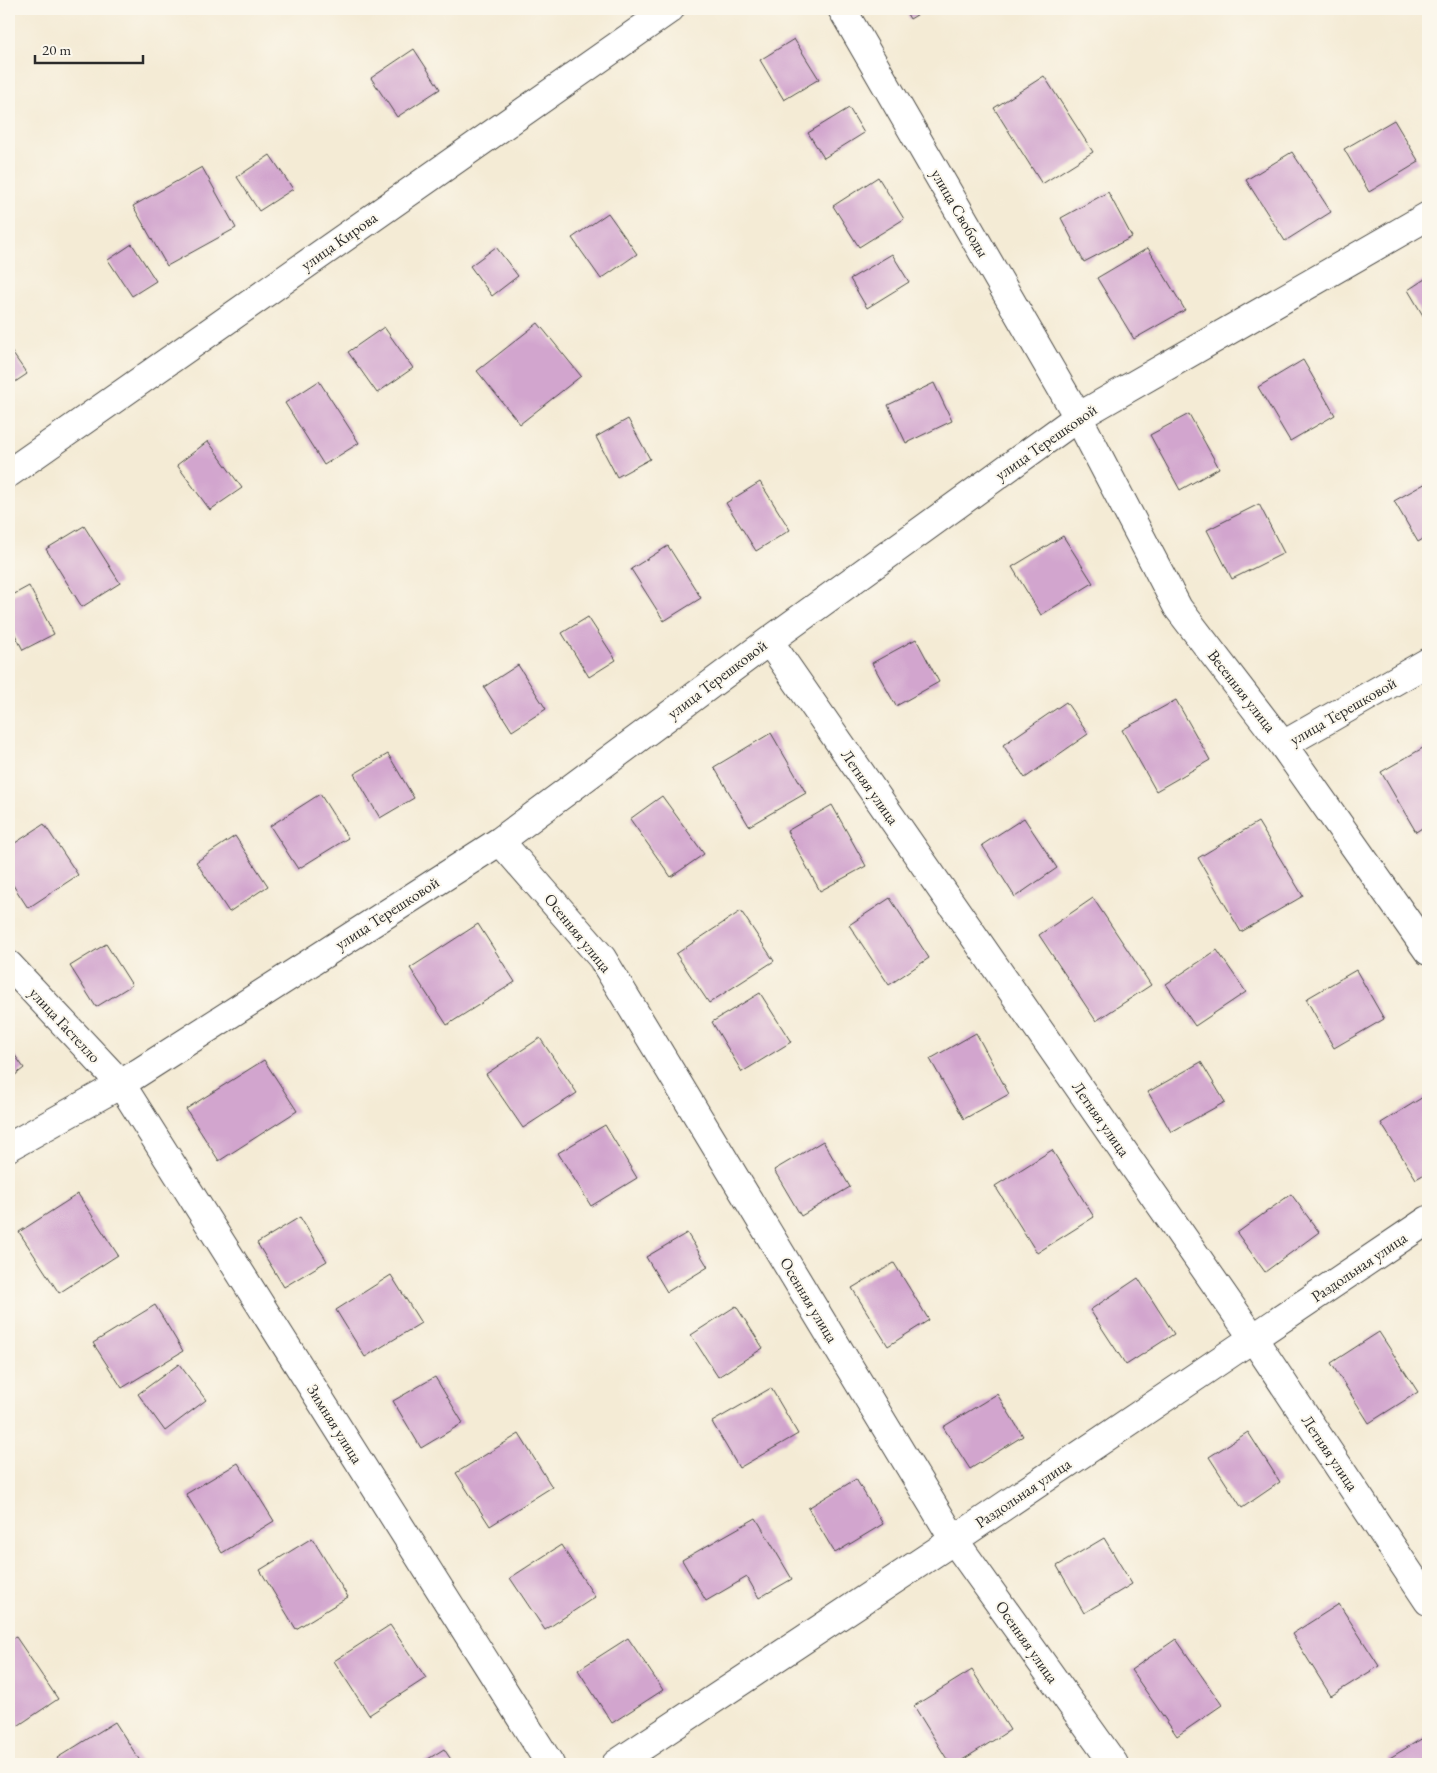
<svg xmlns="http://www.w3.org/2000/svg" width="1437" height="1773" font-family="'EB Garamond',serif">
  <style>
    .building { fill: #d2a5ce }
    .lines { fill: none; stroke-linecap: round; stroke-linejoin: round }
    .street-casing { stroke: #494844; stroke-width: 30 }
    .street { stroke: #fff; stroke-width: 28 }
    .labels { text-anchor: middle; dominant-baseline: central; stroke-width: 4; stroke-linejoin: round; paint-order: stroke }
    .street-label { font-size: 16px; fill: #2b2b2b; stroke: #fbf7ec }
  </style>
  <rect width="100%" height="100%" fill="#fbf7ec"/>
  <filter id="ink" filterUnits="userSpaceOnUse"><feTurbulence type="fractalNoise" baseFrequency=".02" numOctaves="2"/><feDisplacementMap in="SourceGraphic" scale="10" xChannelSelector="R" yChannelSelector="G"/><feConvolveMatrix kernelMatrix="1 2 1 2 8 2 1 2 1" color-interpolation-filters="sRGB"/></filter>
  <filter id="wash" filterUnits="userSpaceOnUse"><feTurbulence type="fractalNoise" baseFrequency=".0096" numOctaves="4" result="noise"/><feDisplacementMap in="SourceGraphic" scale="20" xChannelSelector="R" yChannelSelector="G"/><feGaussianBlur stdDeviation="1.12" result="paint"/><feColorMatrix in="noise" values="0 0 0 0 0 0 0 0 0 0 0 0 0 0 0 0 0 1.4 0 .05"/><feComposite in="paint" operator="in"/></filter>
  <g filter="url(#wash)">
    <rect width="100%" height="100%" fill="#f4ebd5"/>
    <g id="blocks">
      <path class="building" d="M904,9H927L910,19Z
        M794,39L819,79L784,100L760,60Z
        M414,49L440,89L397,117L371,78Z
        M1044,76L1093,152L1042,184L994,108Z
        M849,108L864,133L824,158L808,133Z
        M1394,120L1419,162L1369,192L1344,149Z
        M1292,152L1331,212L1285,241L1246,180Z
        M270,155L293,189L259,211L237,177Z
        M202,167L236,228L167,266L133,206Z
        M878,177L904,219L859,247L833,206Z
        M1108,192L1132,237L1084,262L1061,218Z
        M608,213L637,254L601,279L572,238Z
        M132,244L156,281L132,296L108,260Z
        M496,247L518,276L492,296L470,266Z
        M1148,248L1185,310L1134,339L1097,278Z
        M892,254L909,282L867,308L850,279Z
        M1428,277V324L1408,290Z
        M538,323L581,376L520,424L477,371Z
        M384,327L413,368L377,393L348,352Z
        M9,348L27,374L9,386Z
        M1303,360L1335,415L1290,441L1258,387Z
        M319,381L359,443L324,465L285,403Z
        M934,383L952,421L906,443L888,405Z
        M1189,414L1219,468L1180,490L1150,435Z
        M628,419L650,459L617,477L596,437Z
        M208,441L242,488L210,510L177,465Z
        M760,482L790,530L756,551L726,503Z
        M1428,482V536L1418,542L1394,501Z
        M1259,504L1284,553L1232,579L1207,530Z
        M84,526L120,583L82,607L46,549Z
        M1063,536L1093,583L1041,615L1012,567Z
        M668,546L701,598L664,621L631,569Z
        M29,586L54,634L23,650L9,623V597Z
        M588,617L616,660L589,677L562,633Z
        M916,639L939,682L896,706L872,663Z
        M518,665L546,709L512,731L484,687Z
        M1176,700L1210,760L1156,791L1122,730Z
        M1066,702L1088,734L1025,778L1003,745Z
        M771,733L806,793L749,826L714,767Z
        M1428,745V824L1416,832L1381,772Z
        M388,754L414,798L380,818L354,774Z
        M320,794L348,838L298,869L270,826Z
        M662,796L704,854L671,877L630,819Z
        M832,805L866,866L820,891L787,831Z
        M1024,818L1057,868L1015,897L982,845Z
        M1258,822L1303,896L1241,932L1198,858Z
        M44,824L78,875L28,908L9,879V847Z
        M235,836L268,886L229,912L196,862Z
        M890,898L929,958L889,985L849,925Z
        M1093,898L1151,985L1096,1021L1039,935Z
        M741,911L774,961L709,1003L676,954Z
        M478,924L515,982L447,1025L410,968Z
        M106,944L132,985L96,1007L70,966Z
        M1217,950L1246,992L1195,1026L1166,984Z
        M1356,970L1384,1019L1334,1048L1306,999Z
        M760,993L791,1042L742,1072L712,1022Z
        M976,1033L1009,1094L964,1119L930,1059Z
        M540,1038L577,1093L523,1128L486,1074Z
        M9,1047L24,1068L9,1080Z
        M264,1060L297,1111L219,1161L186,1109Z
        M1201,1062L1225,1102L1171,1132L1148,1092Z
        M1428,1094V1172L1416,1179L1381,1123Z
        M605,1125L637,1178L591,1206L558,1153Z
        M823,1141L850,1187L801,1216L774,1170Z
        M1052,1150L1094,1217L1037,1253L995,1186Z
        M78,1194L118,1255L59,1293L19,1232Z
        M1291,1194L1319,1232L1265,1272L1237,1233Z
        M300,1217L327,1261L284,1287L257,1243Z
        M687,1233L708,1267L667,1292L646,1257Z
        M894,1263L929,1320L888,1346L852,1288Z
        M391,1275L421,1323L365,1357L336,1310Z
        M1138,1278L1174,1334L1126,1365L1090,1310Z
        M155,1305L183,1351L122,1388L93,1343Z
        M736,1306L763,1348L718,1377L691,1335Z
        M1379,1332L1418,1392L1369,1423L1331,1363Z
        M179,1364L206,1400L165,1431L138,1394Z
        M435,1377L463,1423L421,1448L393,1401Z
        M771,1388L798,1434L739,1468L712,1422Z
        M997,1394L1023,1436L970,1469L943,1427Z
        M1248,1432L1280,1482L1242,1508L1209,1457Z
        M519,1434L552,1487L490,1526L456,1473Z
        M238,1463L274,1521L222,1553L186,1494Z
        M856,1479L883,1524L835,1553L808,1508Z
        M756,1518L792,1579L759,1598L747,1577L706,1601L682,1560Z
        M312,1538L348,1597L296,1629L260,1570Z
        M1104,1538L1132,1584L1084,1613L1057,1566Z
        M561,1545L595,1597L545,1630L510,1578Z
        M1339,1604L1379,1666L1331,1696L1292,1634Z
        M390,1625L426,1678L369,1715L334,1661Z
        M16,1637L58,1699L13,1729L9,1722V1641Z
        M628,1638L663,1690L612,1723L578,1670Z
        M1176,1639L1222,1705L1177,1736L1131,1670Z
        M972,1670L1010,1730L956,1764H950L914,1706Z
        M115,1722L142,1764H61L57,1758Z
        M1428,1735V1764H1391L1388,1759Z
        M444,1749L454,1764H420Z"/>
    </g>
  </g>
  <g filter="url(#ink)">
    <use href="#blocks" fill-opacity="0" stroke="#494844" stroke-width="1"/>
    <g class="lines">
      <g class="street-casing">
        <path id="street" d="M842,9L1078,417L1178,608L1283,745L1428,951
          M9,473L670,9
          M769,641L1253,1338L1428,1601
          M1283,745L1428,662
          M500,841L602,958L954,1540L1114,1764
          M9,965L121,1084L550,1764
          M9,1147L121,1084L500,841L769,641L1078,417L1428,216
          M616,1764L954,1540L1428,1220"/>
      </g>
      <use href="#street" class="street"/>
    </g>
  </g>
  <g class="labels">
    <g class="street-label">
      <text transform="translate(960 213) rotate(60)">улица Свободы</text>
      <text transform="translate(339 241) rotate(-35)">улица Кирова</text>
      <text transform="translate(1046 442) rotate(-35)">улица Терешковой</text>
      <text transform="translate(717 679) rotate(-37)">улица Терешковой</text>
      <text transform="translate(1242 691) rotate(52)">Весенняя улица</text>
      <text transform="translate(1343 711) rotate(-30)">улица Терешковой</text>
      <text transform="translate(870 787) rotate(55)">Летняя улица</text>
      <text transform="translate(387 913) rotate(-33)">улица Терешковой</text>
      <text transform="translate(578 933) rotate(51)">Осенняя улица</text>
      <text transform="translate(65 1025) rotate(47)">улица Гастелло</text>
      <text transform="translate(1101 1119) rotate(55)">Летняя улица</text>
      <text transform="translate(1359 1267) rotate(-34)">Раздольная улица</text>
      <text transform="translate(809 1300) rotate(59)">Осенняя улица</text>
      <text transform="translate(335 1424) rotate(58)">Зимняя улица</text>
      <text transform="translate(1330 1453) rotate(56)">Летняя улица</text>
      <text transform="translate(1023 1493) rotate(-34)">Раздольная улица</text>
      <text transform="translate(1027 1642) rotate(55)">Осенняя улица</text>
    </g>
  </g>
  <rect width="1437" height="1773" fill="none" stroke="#fbf7ec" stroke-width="30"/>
  <path d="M35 55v8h108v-8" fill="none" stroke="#2b2b2b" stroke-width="2.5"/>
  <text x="42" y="55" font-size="15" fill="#2b2b2b" stroke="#fbf7ec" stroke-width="4" paint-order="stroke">20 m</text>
</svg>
